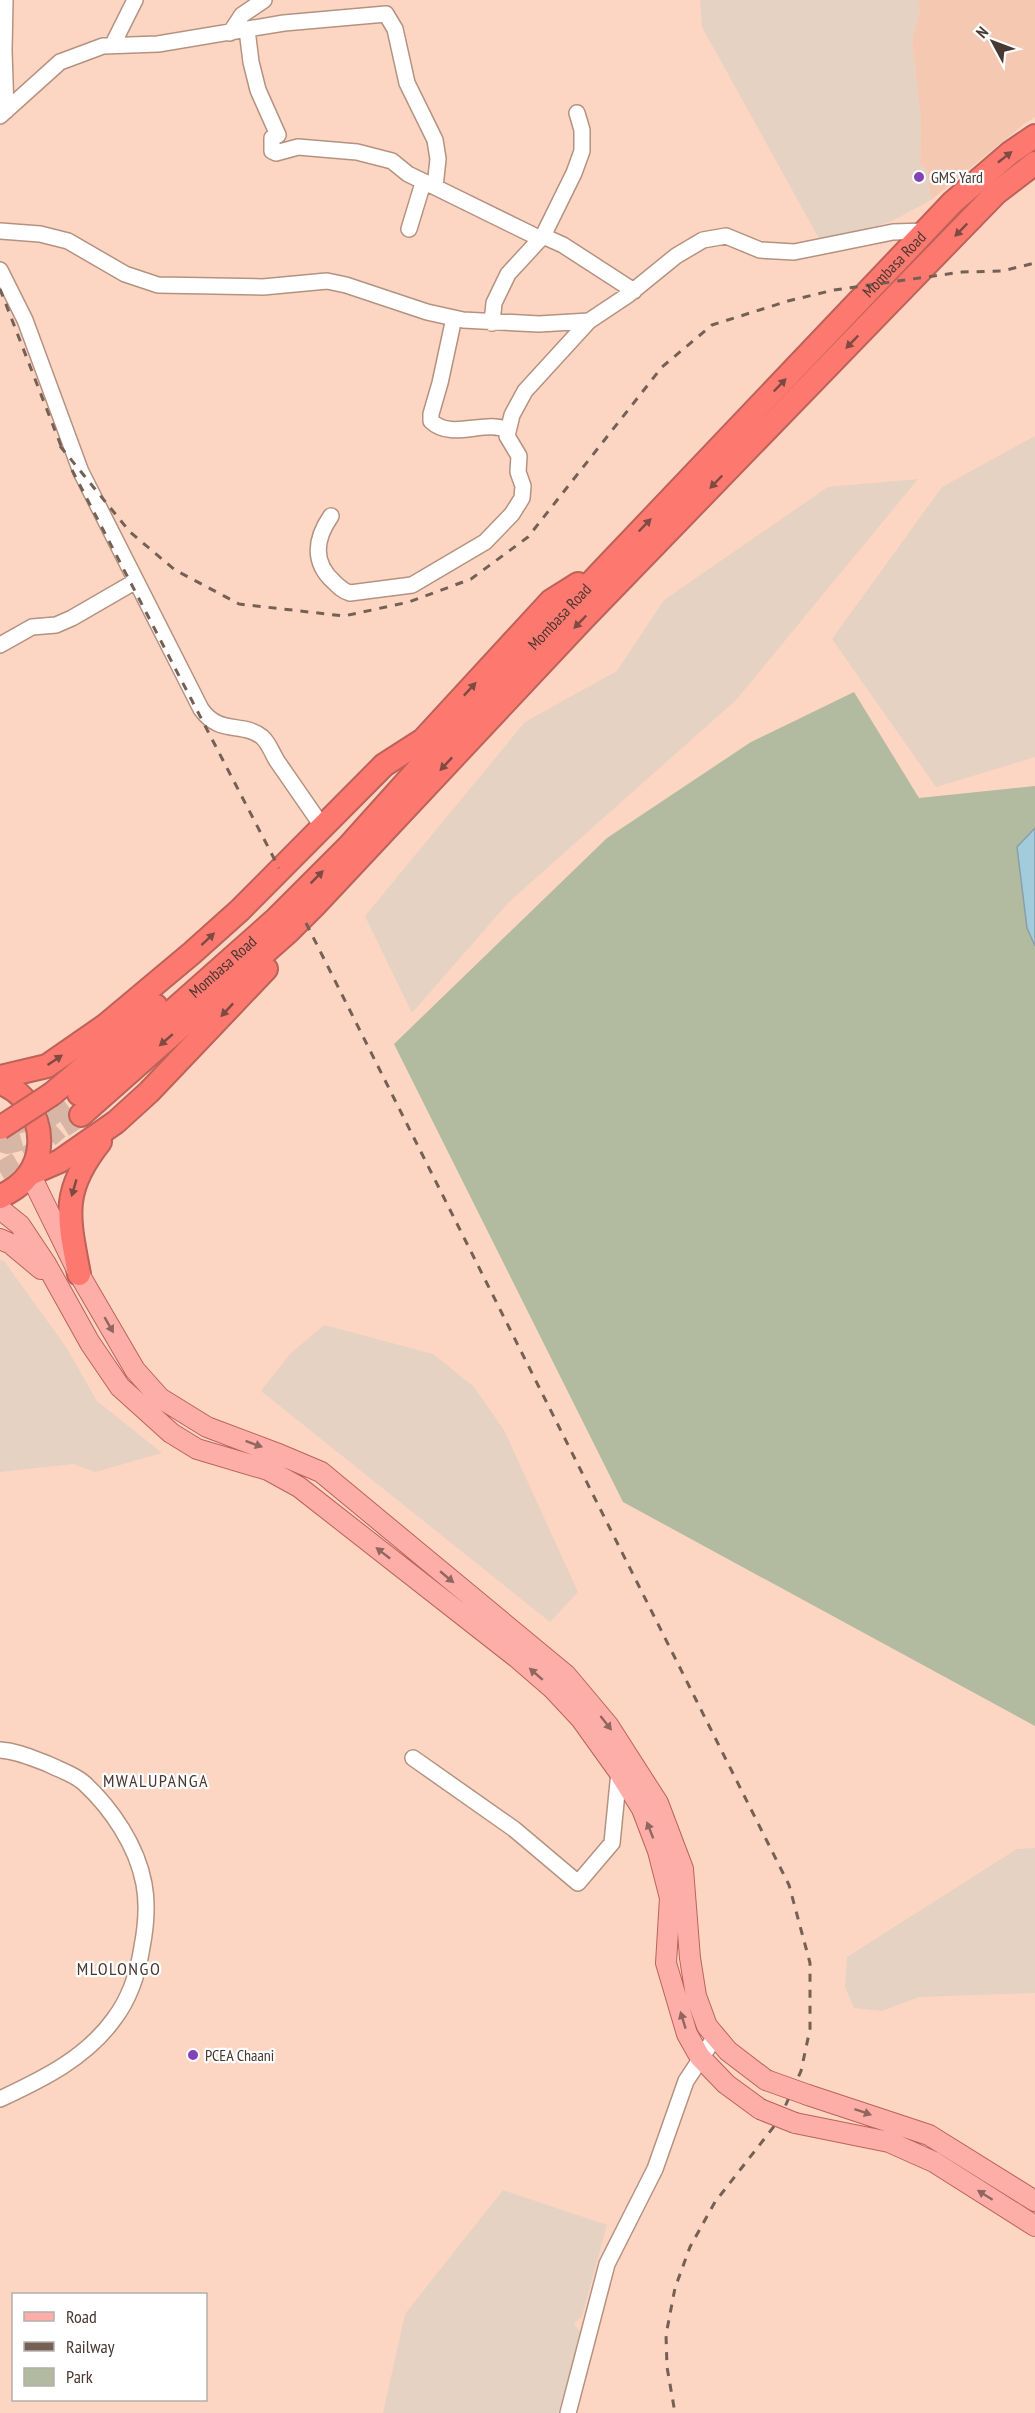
<svg xmlns="http://www.w3.org/2000/svg" width="1035" height="2413" font-family="'PT Sans Narrow',sans-serif">
  <style>
    .built { fill: #f4c8b1 }
    .industrial { fill: #e5d2c2 }
    .green { fill: #b2bb9f }
    .water { fill: #a2ccdc; stroke: #87a0a8; stroke-width: 1.5 }
    .lines { fill: none; stroke-linecap: round; stroke-linejoin: round }
    .major-tunnel { stroke: #d8b6a6; stroke-width: 20; stroke-dasharray: 20 10; stroke-linecap: butt }
    .highway-tunnel { stroke: #d8b6a6; stroke-width: 22; stroke-dasharray: 22 11; stroke-linecap: butt }
    .minor-casing { stroke: #b59280; stroke-width: 18 }
    .major-casing { stroke: #bd6259; stroke-width: 22 }
    .highway-casing { stroke: #bd6259; stroke-width: 26 }
    .minor { stroke: #fff; stroke-width: 15 }
    .major { stroke: #feaea9; stroke-width: 20 }
    .highway { stroke: #fd786f; stroke-width: 22 }
    .rail { stroke: #756055; stroke-width: 3; stroke-dasharray: 8 8; stroke-linecap: butt }
    .major-bridge-casing { stroke: #bd6259; stroke-width: 22; stroke-linecap: butt }
    .highway-bridge-casing { stroke: #bd6259; stroke-width: 26; stroke-linecap: butt }
    .major-bridge { stroke: #feaea9; stroke-width: 20 }
    .highway-bridge { stroke: #fd786f; stroke-width: 22 }
    .oneway { fill: #7e4b43 }
    .oneway2 { fill: #906760 }
    .poi-dot { fill: #8343b8; stroke: #fff; stroke-width: 2 }
    .labels { text-anchor: middle; dominant-baseline: central; stroke-width: 4.5; stroke-linejoin: round; paint-order: stroke }
    .poi-label { font-size: 16px; fill: #473830; stroke: #fff; text-anchor: start }
    .street-label { font-size: 16px; fill: #473830; stroke: #fff }
    .neighbourhood-label { font-size: 18px; letter-spacing: 1.5px; fill: #473830; stroke: #fff }
  </style>
  <rect width="100%" height="100%" fill="#fcd6c3"/>
  <path class="built" d="M918,0H1035V117L1024,124L931,200L927,169L920,164L921,120L912,40L920,9Z"/>
  <path class="industrial" d="M700,0H918L920,9L912,40L921,120L920,164L927,169L931,200L892,221L822,244L702,27Z
    M1035,436V757L936,787L832,639L942,487Z
    M918,479L736,700L509,902L412,1013L365,916L525,722L617,671L664,600L828,487Z
    M0,1260L4,1261L66,1347L97,1401L162,1453L95,1472L74,1464L0,1472Z
    M324,1325L433,1354L474,1387L504,1430L578,1592L550,1622L261,1391L289,1355Z
    M1035,1848V1993L919,1997L882,2011L854,2008L845,1987L847,1957L1017,1849Z
    M503,2190L607,2225L582,2316L574,2323L581,2334L558,2413H383L405,2314Z"/>
  <path class="green" d="M854,692L919,798L1035,786V828L1017,848L1027,928L1035,946V1726L623,1502L394,1044L607,838L751,742Z"/>
  <path class="water" d="M1035,828V946L1027,928L1017,847Z"/>
  <g class="lines">
    <path class="major-tunnel" d="M0,1172L30,1154L59,1129"/>
    <path class="highway-tunnel" d="M16,1123L51,1115L79,1094
      M0,1141L8,1143L59,1129L81,1115"/>
    <g class="minor-casing">
      <path id="minor" d="M5,0L4,51L6,111
        M247,30L251,62L258,90L278,135L272,138V151L276,153L298,147L357,152L392,161L408,174L435,187
        M230,33L242,15L264,0
        M113,44L135,0
        M0,116L60,62L103,46L158,44L284,23L386,14L395,29L407,83L435,140L438,159L435,187L541,239
        M409,229L423,183
        M0,231L40,234L68,241L125,274L158,285L263,287L327,281L346,285L427,312L463,320L539,324L589,321
        M543,236L563,245L634,291
        M0,270L25,320L81,472L201,709C220,736 242,721 262,737C269,743 272,753 277,761C292,783 307,804 322,826
        M454,318L440,383L431,414V421C452,441 484,419 508,430
        M492,323L494,303L508,274L543,236L574,173L582,151V130L577,113
        M331,516C315,539 312,562 334,582C339,587 343,591 350,593L412,585L485,542L512,514L522,498L523,486L518,472L519,456L507,436L512,415L525,391L589,321L628,295L676,256L703,240L726,236L760,250L794,252L893,232L927,231
        M0,645L32,627L56,625L72,618L136,581
        M0,1750C17,1751 32,1758 48,1764C60,1770 74,1774 84,1783C112,1809 137,1846 144,1884C148,1905 146,1926 142,1947C138,1973 130,1998 114,2019C86,2058 43,2079 0,2099
        M413,1758L514,1829L578,1883L612,1843L619,1772
        M568,2413L607,2264L655,2169L686,2081L715,2037"/>
    </g>
    <g class="major-casing">
      <path id="major" d="M30,1174L79,1274L135,1370L160,1398L207,1427L276,1453L321,1472L566,1675L608,1725L658,1803L683,1869L690,1958L696,1996L707,2026L728,2051L766,2080
        M0,1209L20,1225L46,1264L90,1343L120,1387L171,1433L197,1449L268,1470L299,1487L516,1657L553,1689L581,1719L619,1772L642,1809L658,1851L670,1898L666,1963L687,2034L700,2057L726,2084L760,2109
        M0,1239L11,1244L41,1269
        M808,2095L929,2135L1035,2201
        M795,2123L889,2142L934,2162L1035,2226"/>
    </g>
    <g class="highway-casing">
      <g id="highway">
        <path d="M0,1077L47,1066L106,1025L192,953L240,910L384,765L423,740L551,601L578,584"/>
        <path d="M0,1083C36,1095 51,1143 29,1174C22,1185 11,1191 0,1197"/>
        <path d="M52,1094L156,1006"/>
        <path id="s1" d="M79,1094L276,919L349,846L463,719L605,568L953,202L1010,153L1035,136"/>
        <path d="M81,1115L288,932L315,905L584,618L892,300L996,193L1035,163"/>
        <path d="M30,1174L60,1161L116,1122L149,1092L266,969"/>
        <path d="M79,1274C68,1216 61,1191 100,1142"/>
      </g>
    </g>
    <use href="#minor" class="minor"/>
    <use href="#major" class="major"/>
    <use href="#highway" class="highway"/>
    <path class="rail" d="M0,289L63,451
      M60,446L130,532L175,570L239,604L344,616L409,602L471,579L528,537L662,367L712,325L788,301L834,290L962,272L1002,271L1035,263
      M72,470L279,868
      M306,923L789,1885L810,1963V2029L801,2071L779,2120L715,2202L690,2247L675,2288L666,2335L667,2367L675,2413"/>
    <g class="major-bridge-casing">
      <path id="major-bridge" d="M766,2080L808,2095
        M760,2109L795,2123"/>
    </g>
    <g class="highway-bridge-casing">
      <path id="highway-bridge" d="M0,1128L52,1094"/>
    </g>
    <use href="#major-bridge" class="major-bridge"/>
    <use href="#highway-bridge" class="highway-bridge"/>
  </g>
  <defs><path id="oneway-solid" d="M-6-.8H1V-3.2L6.5 0L1 3.2V.8H-6Z" transform="scale(1.5)"/></defs>
  <g class="oneway">
    <use href="#oneway-solid" transform="translate(1005 157) rotate(-38)"/>
    <use href="#oneway-solid" transform="translate(961 230) rotate(134)"/>
    <use href="#oneway-solid" transform="translate(852 342) rotate(134)"/>
    <use href="#oneway-solid" transform="translate(780 385) rotate(-46)"/>
    <use href="#oneway-solid" transform="translate(716 482) rotate(134)"/>
    <use href="#oneway-solid" transform="translate(645 525) rotate(-46)"/>
    <use href="#oneway-solid" transform="translate(580 622) rotate(134)"/>
    <use href="#oneway-solid" transform="translate(470 689) rotate(-47)"/>
    <use href="#oneway-solid" transform="translate(446 764) rotate(133)"/>
    <use href="#oneway-solid" transform="translate(317 877) rotate(-45)"/>
    <use href="#oneway-solid" transform="translate(208 939) rotate(-43)"/>
    <use href="#oneway-solid" transform="translate(227 1010) rotate(133)"/>
    <use href="#oneway-solid" transform="translate(166 1040) rotate(139)"/>
    <use href="#oneway-solid" transform="translate(55 1060) rotate(-34)"/>
    <use href="#oneway-solid" transform="translate(74 1188) rotate(106)"/>
  </g>
  <g class="oneway2">
    <use href="#oneway-solid" transform="translate(109 1325) rotate(60)"/>
    <use href="#oneway-solid" transform="translate(254 1444) rotate(20)"/>
    <use href="#oneway-solid" transform="translate(383 1553) rotate(-142)"/>
    <use href="#oneway-solid" transform="translate(447 1577) rotate(40)"/>
    <use href="#oneway-solid" transform="translate(536 1674) rotate(-139)"/>
    <use href="#oneway-solid" transform="translate(606 1723) rotate(52)"/>
    <use href="#oneway-solid" transform="translate(650 1830) rotate(-111)"/>
    <use href="#oneway-solid" transform="translate(683 2020) rotate(-107)"/>
    <use href="#oneway-solid" transform="translate(863 2112) rotate(19)"/>
    <use href="#oneway-solid" transform="translate(985 2195) rotate(-148)"/>
  </g>
  <g class="poi-dot">
    <circle cx="919" cy="177" r="6"/>
    <circle cx="193" cy="2055" r="6"/>
  </g>
  <g class="labels">
    <g class="poi-label">
      <text x="931" y="177">GMS Yard</text>
      <text x="205" y="2055">PCEA Chaani</text>
    </g>
    <g class="street-label">
      <text stroke="none"><textPath href="#s1" startOffset="1164">Mombasa Road</textPath></text>
      <text stroke="none"><textPath href="#s1" startOffset="678">Mombasa Road</textPath></text>
      <text stroke="none"><textPath href="#s1" startOffset="192">Mombasa Road</textPath></text>
    </g>
    <g class="neighbourhood-label">
      <text x="156" y="1780">MWALUPANGA</text>
      <text x="119" y="1968">MLOLONGO</text>
    </g>
  </g>
  <rect x="12" y="2293" width="195" height="108" fill="#ffffff" stroke="#b5afac" stroke-width="1.5"/>
  <rect x="24" y="2312" width="30" height="9" fill="#feaea9" stroke="#b5afac" stroke-width="1.5"/>
  <text x="66" y="2323" font-size="18" fill="#473830">Road</text>
  <rect x="24" y="2342" width="30" height="9" fill="#756055" stroke="#b5afac" stroke-width="1.5"/>
  <text x="66" y="2353" font-size="18" fill="#473830">Railway</text>
  <rect x="24" y="2368" width="30" height="18" fill="#b2bb9f" stroke="#b5afac" stroke-width="1.5"/>
  <text x="66" y="2383" font-size="18" fill="#473830">Park</text>
  <g transform="translate(993 42) rotate(311)" stroke="#ffffff" stroke-width="4.5" paint-order="stroke">
  <path d="M0-4.5L10 22L0 15L-10 22Z" fill="#473830"/>
  <text y="-9" font-size="16" font-weight="bold" text-anchor="middle" fill="#473830">N</text>
  </g>
</svg>
